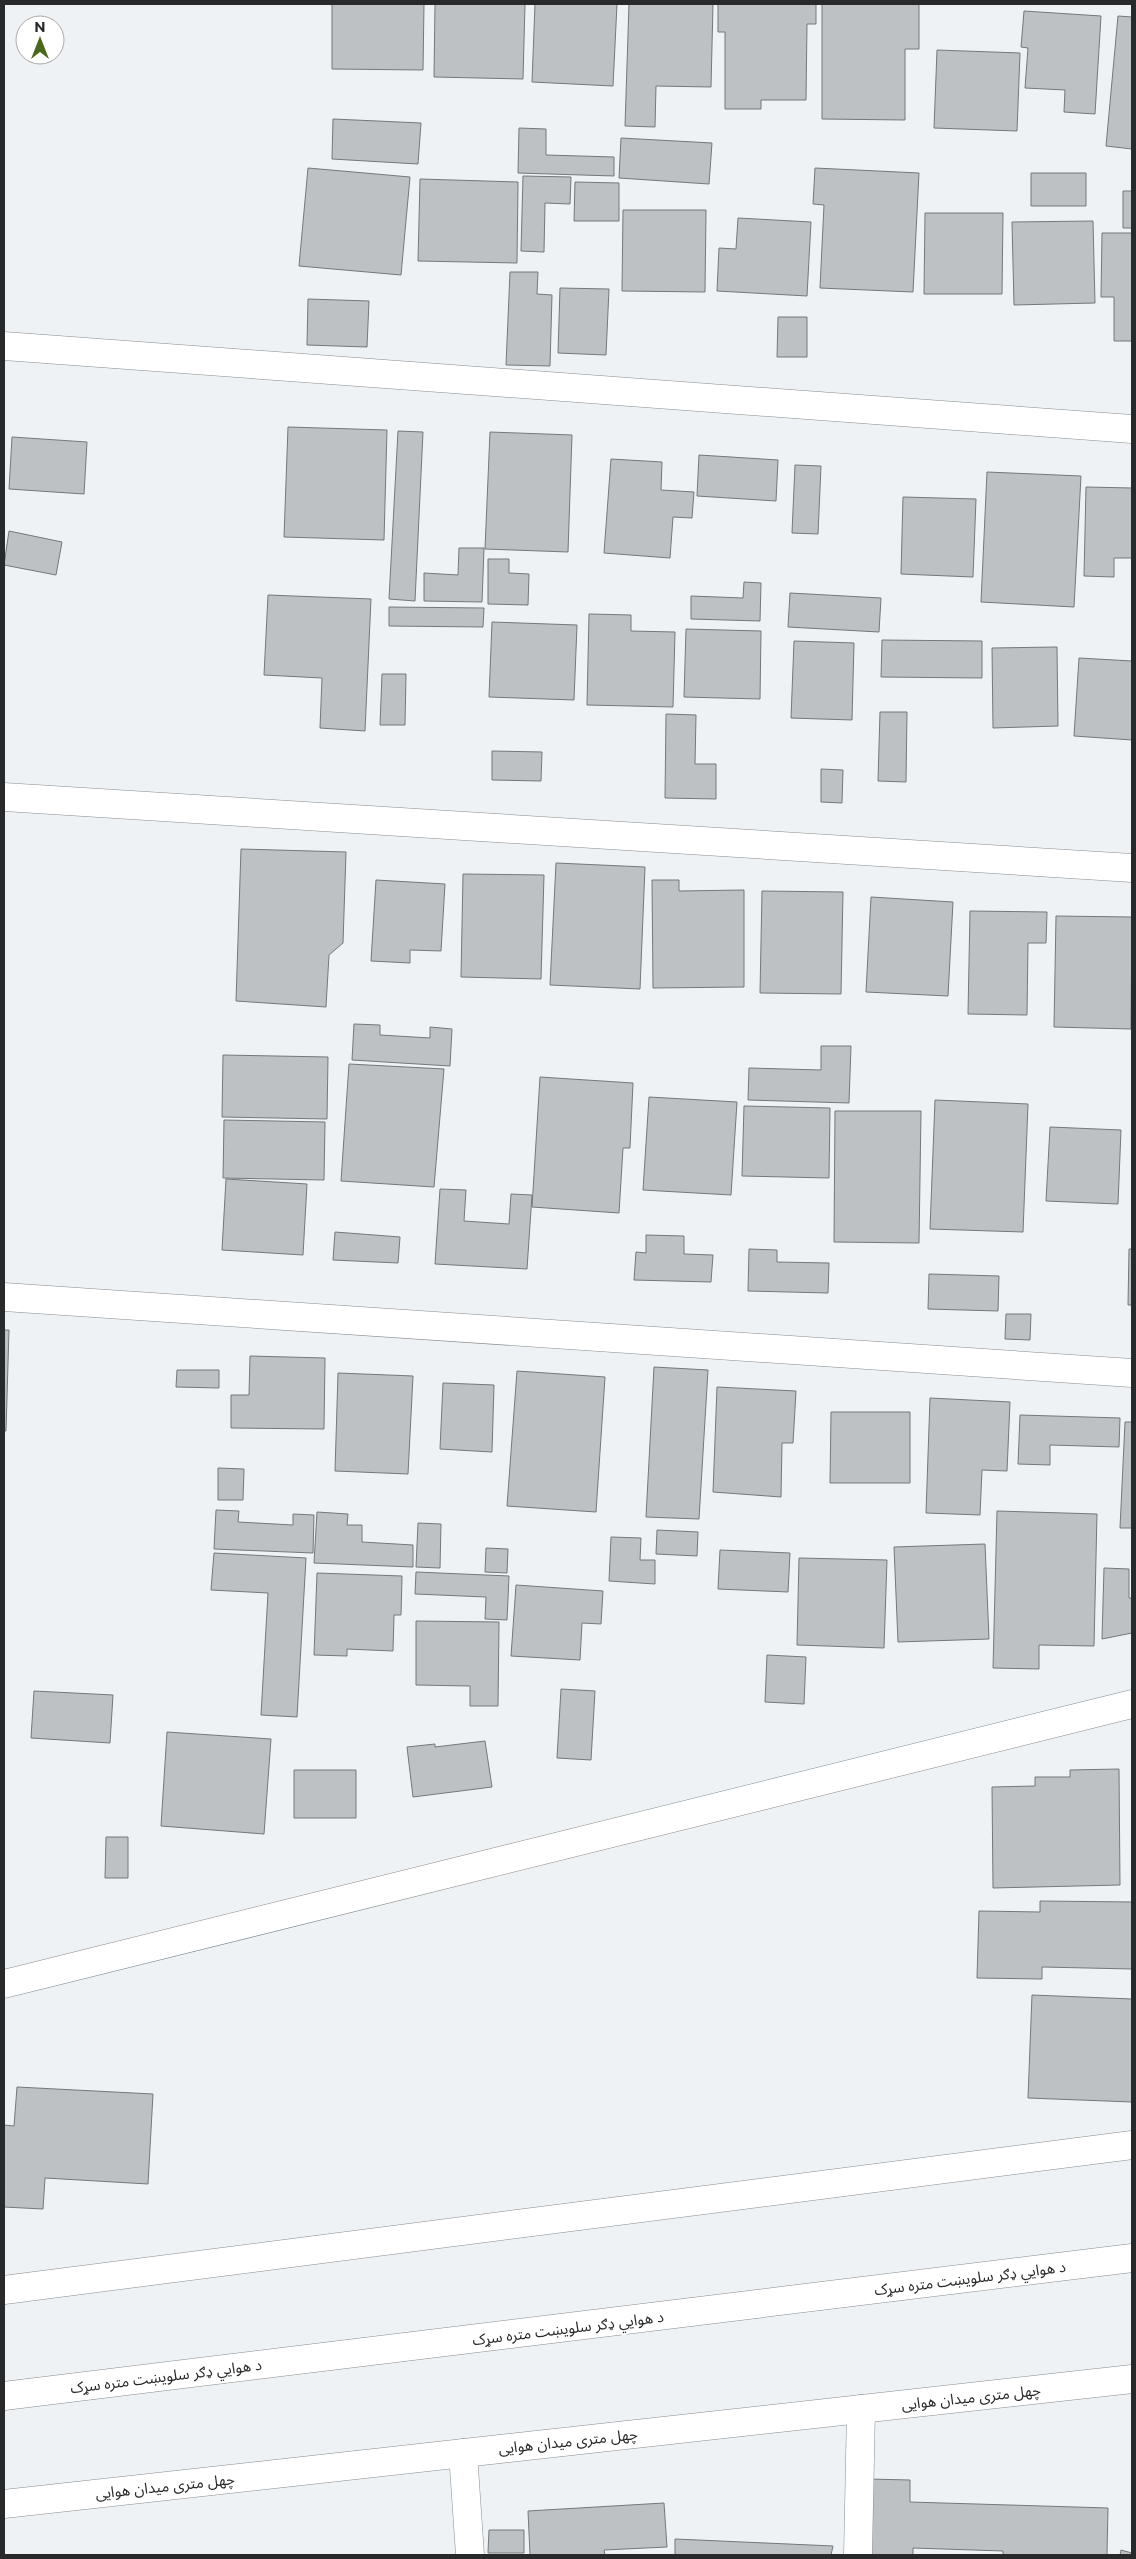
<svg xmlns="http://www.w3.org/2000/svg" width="1136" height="2559" font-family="Montserrat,'Noto Sans Arabic',sans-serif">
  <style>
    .building { fill: #bdc1c4; stroke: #74787b }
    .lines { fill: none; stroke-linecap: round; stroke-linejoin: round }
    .minor-casing { stroke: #888c8f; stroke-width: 29 }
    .major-casing { stroke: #888c8f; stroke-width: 29 }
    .minor { stroke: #fff; stroke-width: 28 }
    .major { stroke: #fff; stroke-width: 28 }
    .labels { text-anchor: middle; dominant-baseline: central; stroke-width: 4; stroke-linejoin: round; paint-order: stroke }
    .street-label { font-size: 15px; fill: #28292a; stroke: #fff }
  </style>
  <rect width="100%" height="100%" fill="#eef2f5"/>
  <path class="building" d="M332,4H424L423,70L332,69Z
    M435,4H525L523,79L434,77Z
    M535,4H617L613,86L532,82Z
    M629,4H713L711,87L656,86L655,127L625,126Z
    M718,4H816V24H807L806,100H761V109H725V32H718Z
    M822,4H919V49H905V120L822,119Z
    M1024,11L1101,16L1095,114L1064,112L1065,90L1025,88L1028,48L1021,47Z
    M1118,16L1132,17V149L1106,146Z
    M937,50L1020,53L1017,131L934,128Z
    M333,119L421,123L418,164L332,159Z
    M519,128L546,129V155L614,157V176L518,173Z
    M621,138L712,143L709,184L619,178Z
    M308,168L410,177L401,275L299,266Z
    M815,168L919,173L913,292L820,288L824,205L813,204Z
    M1031,173H1086V206H1031Z
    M523,176L571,177L570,204L545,203L544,252L521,251Z
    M420,179L518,182L517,263L418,261Z
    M575,182L619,183V221H574Z
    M1123,191H1132V228H1123Z
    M623,210H706L705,292L622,291Z
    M925,213H1003L1002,294H924Z
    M738,218L811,222L807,296L717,291L719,248L736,249Z
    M1093,221L1095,303L1014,305L1012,222Z
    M1102,233H1132V341H1114V297H1101Z
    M510,272H538L537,294L552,295L550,366L506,365Z
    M560,288L609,289L606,355L558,353Z
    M308,299L369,301L367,347L307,345Z
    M778,317H807V357H777Z
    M288,427L387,430L384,540L284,537Z
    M398,431L423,432L415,601L389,599Z
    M490,432L572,435L568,552L485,549Z
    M12,437L87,442L84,494L9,489Z
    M699,455L778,460L776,501L697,496Z
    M611,459L662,462L661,490L694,492L692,518L673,517L670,558L604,553Z
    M795,465L821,466L818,534L792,533Z
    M987,472L1081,476L1074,607L981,602Z
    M1086,487L1132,488V558H1114V577L1084,576Z
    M903,497L976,499L973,577L901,574Z
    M9,531L62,542L56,575L4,565Z
    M459,548H484L482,602L424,601V573L458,575Z
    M488,559H509V573L529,574L528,605L488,604Z
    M744,582L761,583L760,621L691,619V596L743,598Z
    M790,593L881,598L879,632L788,627Z
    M268,595L371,599L365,731L320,728L322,678L264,675Z
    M389,607L484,608L483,627L389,626Z
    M589,614L631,615V631L675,632L673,707L587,705Z
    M492,622L577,625L574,700L489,697Z
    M686,629L761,631L760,699L684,697Z
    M882,640L982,641V678L881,677Z
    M794,641L854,643L852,720L791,718Z
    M1057,647L1058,726L993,728L992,648Z
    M1079,658L1132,661V740L1074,736Z
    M382,674H406L405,725H380Z
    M880,712H907L906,782L878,781Z
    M666,714L696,715L695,764H716V799L665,798Z
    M492,751L542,752L541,781L492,780Z
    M821,769L843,770L842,803L821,802Z
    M241,849L346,852L343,943L329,955L326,1007L236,1001Z
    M556,863L645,867L640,989L550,985Z
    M463,874L544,875L541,979L461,977Z
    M376,880L445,884L441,951L410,950V963L371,961Z
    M652,880H679V891L744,890V987L653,988Z
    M762,891L843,892L841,994L760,993Z
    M871,897L953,902L948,996L866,992Z
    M970,911L1047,912L1046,943H1028L1027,1015L968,1014Z
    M1056,916L1132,917L1131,1029L1054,1027Z
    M354,1024L380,1025V1035L430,1038V1027L452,1029L450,1066L352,1060Z
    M821,1046H851L849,1103L748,1100L749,1068L821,1070Z
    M223,1055L328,1057L327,1119L222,1117Z
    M349,1064L444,1069L434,1187L341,1181Z
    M540,1077L633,1083L630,1148H623L619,1213L532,1207Z
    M649,1097L737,1102L731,1195L643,1190Z
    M935,1100L1028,1104L1023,1232L930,1229Z
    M744,1106L830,1108L829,1178L742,1176Z
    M835,1111H921L919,1243L834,1242Z
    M224,1120L325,1122L324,1180L223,1178Z
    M1050,1127L1121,1130L1118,1204L1046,1201Z
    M226,1179L307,1184L303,1255L222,1250Z
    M440,1189L466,1190L464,1221L509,1224L511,1194L532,1195L527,1269L435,1264Z
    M335,1232L400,1237L398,1263L333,1260Z
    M646,1235L684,1236V1254L713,1255L711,1282L634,1280L636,1252L646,1253Z
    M749,1249L777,1250V1262L829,1263L828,1293L748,1291Z
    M1129,1249H1132V1305H1128Z
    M929,1274L999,1276L998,1311L928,1309Z
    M1006,1314H1031L1030,1340L1005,1339Z
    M4,1330H9L6,1431H4Z
    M250,1356L325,1358L324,1429L231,1428V1395H249Z
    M654,1367L708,1370L699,1519L646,1517Z
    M177,1370H219V1388L176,1387Z
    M517,1371L605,1377L596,1512L507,1506Z
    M338,1373L413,1376L408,1474L335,1471Z
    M443,1383L494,1385L492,1452L440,1449Z
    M717,1387L796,1391L793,1443H782L781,1497L713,1492Z
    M930,1398L1010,1402L1007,1471L982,1470L980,1515L926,1513Z
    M831,1412H910V1483H830Z
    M1020,1415L1120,1418L1119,1447L1050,1445V1465L1018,1464Z
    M1125,1422H1132V1528H1120Z
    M218,1468L244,1469L243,1500H218Z
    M216,1510L239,1511L238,1522L293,1525V1514L314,1515L313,1553L214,1549Z
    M997,1511L1097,1514L1094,1646L1039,1645V1669L993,1668Z
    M317,1512L348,1514L347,1525H362V1542L413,1545V1567L314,1563Z
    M418,1523L441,1524L440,1568L416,1567Z
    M657,1530L698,1532L697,1556L656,1554Z
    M611,1537L641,1538L640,1560H655V1584L609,1581Z
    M985,1544L989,1639L898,1642L894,1547Z
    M486,1548L508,1549L507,1573L485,1572Z
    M720,1550L790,1553L788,1592L718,1589Z
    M214,1553L306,1558L297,1717L261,1715L268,1593L211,1590Z
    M799,1558L887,1560L884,1648L797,1645Z
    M1104,1568L1129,1569V1598H1132V1633L1102,1639Z
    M416,1572L509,1576L507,1620L485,1619L486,1597L415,1594Z
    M317,1573L402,1576L401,1615H394L393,1651L347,1649V1656L314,1655Z
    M516,1585L603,1591L601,1624L582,1623L580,1660L511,1656Z
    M416,1621L499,1622L498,1706H470V1686L416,1685Z
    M767,1655L806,1657L804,1704L765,1702Z
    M561,1689L595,1691L591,1760L557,1758Z
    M34,1691L113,1695L110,1743L31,1738Z
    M167,1732L271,1739L264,1834L161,1826Z
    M485,1741L492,1787L413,1797L407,1747L435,1744V1747Z
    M1119,1769L1120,1885L993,1888L992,1787L1035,1786V1777H1070V1770Z
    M294,1770H356V1818H294Z
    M106,1837H128V1878H105Z
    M1040,1901L1132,1902V1969L1042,1967V1979L977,1978L979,1911L1040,1912Z
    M1032,1995L1132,1999V2102L1028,2098Z
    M17,2087L153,2094L148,2184L45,2178L43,2209L4,2207V2125L14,2126Z
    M868,2479L910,2480V2502L1108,2508L1107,2555H1003V2551L913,2548V2555H866Z
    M664,2503L667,2547L604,2550L605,2555H530L528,2511Z
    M489,2530H524V2553H488Z
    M675,2539L833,2546L831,2555H675Z
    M1121,2550L1132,2553V2555H1120Z"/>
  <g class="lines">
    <g class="minor-casing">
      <path id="minor" d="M4,346L1132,429
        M4,797L1132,868
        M4,1297L1132,1373
        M4,1984L1132,1704
        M4,2290L1132,2145
        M463,2453L470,2555
        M858,2555L861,2409"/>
    </g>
    <g class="major-casing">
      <path id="major" d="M4,2396L1132,2258
        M4,2504L1132,2379"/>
    </g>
    <use href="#minor" class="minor"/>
    <use href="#major" class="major"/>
  </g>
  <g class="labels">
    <g class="street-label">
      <text transform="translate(970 2278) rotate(-7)">د هوايي ډګر سلویښت متره سړک</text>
      <text transform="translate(568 2328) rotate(-7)">د هوايي ډګر سلویښت متره سړک</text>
      <text transform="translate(166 2376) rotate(-7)">د هوايي ډګر سلویښت متره سړک</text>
      <text transform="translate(971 2397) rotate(-6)">چهل متری میدان هوایی</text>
      <text transform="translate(568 2441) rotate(-6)">چهل متری میدان هوایی</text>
      <text transform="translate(165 2486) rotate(-6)">چهل متری میدان هوایی</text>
    </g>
  </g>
  <rect width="1136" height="2559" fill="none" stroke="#28292a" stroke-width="10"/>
  <g transform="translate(40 40)"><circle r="24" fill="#ffffff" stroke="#a9a9aa"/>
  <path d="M0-4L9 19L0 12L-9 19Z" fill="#4a681c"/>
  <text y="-8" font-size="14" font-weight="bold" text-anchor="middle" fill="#28292a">N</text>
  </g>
</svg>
